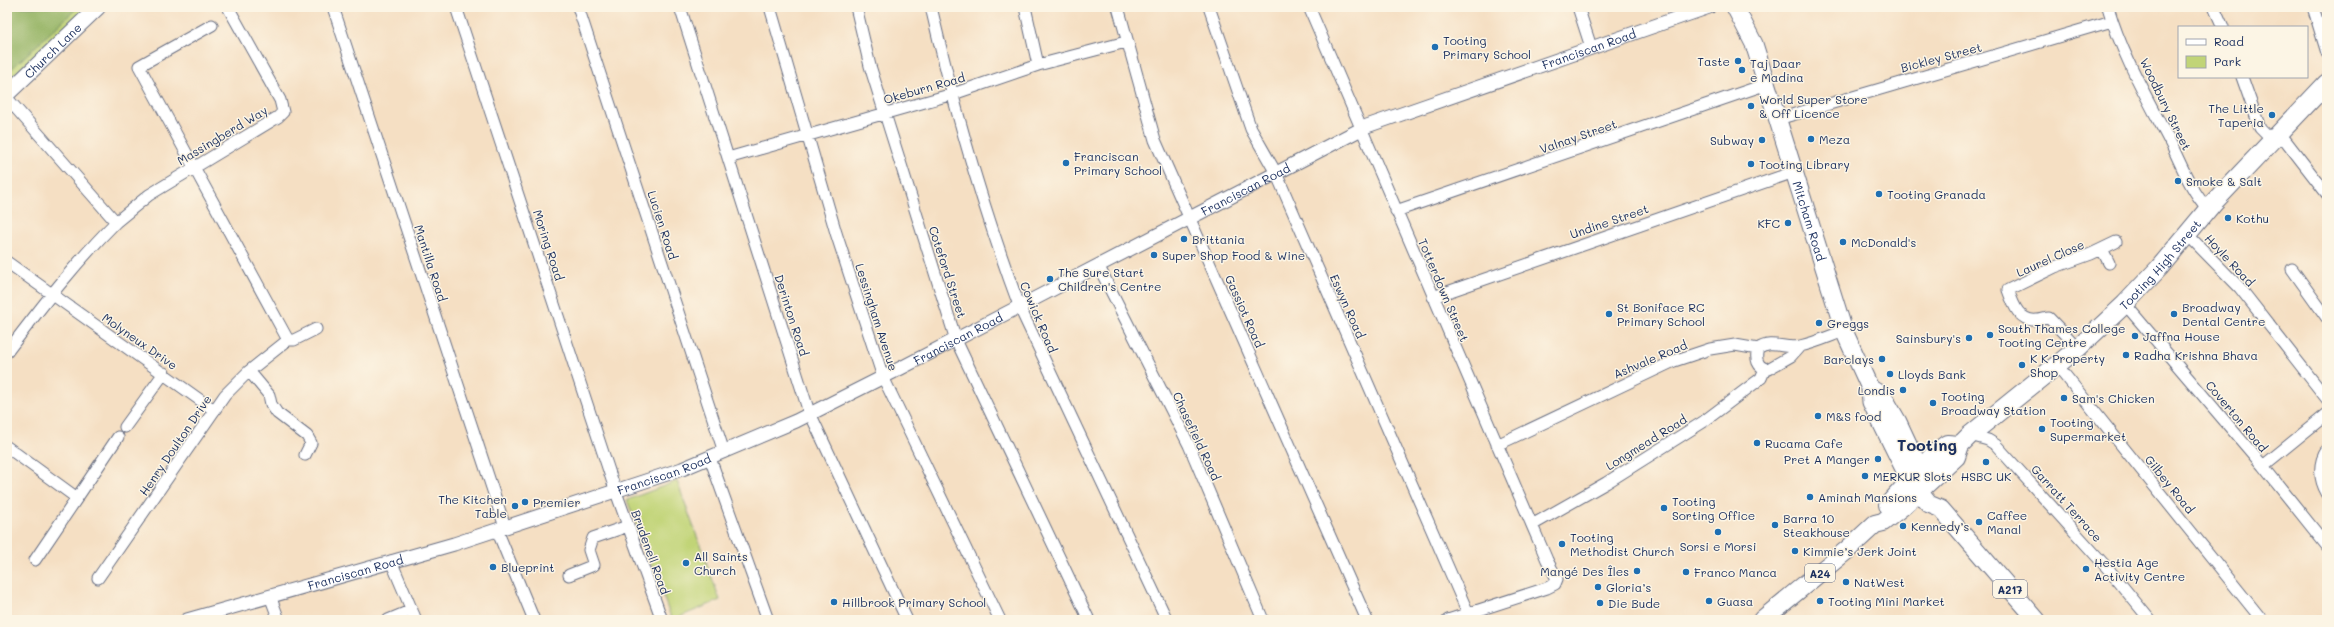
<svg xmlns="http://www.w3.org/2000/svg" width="2334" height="627" font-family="Mali,sans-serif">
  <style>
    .green { fill: #c1d477; stroke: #6e826a }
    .forest { fill: #98b668; stroke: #5a7263 }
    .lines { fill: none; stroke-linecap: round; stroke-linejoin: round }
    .minor-casing { stroke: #676d81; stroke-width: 13 }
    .tertiary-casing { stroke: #676d81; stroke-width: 15 }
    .secondary-casing { stroke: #676d81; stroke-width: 17 }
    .primary-casing { stroke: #676d81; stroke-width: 19 }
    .trunk-casing { stroke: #676d81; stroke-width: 20 }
    .minor { stroke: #fff; stroke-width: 11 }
    .tertiary { stroke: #fff; stroke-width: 13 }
    .secondary { stroke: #fff; stroke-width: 15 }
    .primary { stroke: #fff; stroke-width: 17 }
    .trunk { stroke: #fff; stroke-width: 18 }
    .poi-dot { fill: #1f6fb2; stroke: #fcf5e5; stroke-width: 1.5 }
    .labels { text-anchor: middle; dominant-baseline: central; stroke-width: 3; stroke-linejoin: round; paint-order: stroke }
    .shield { fill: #fcf5e5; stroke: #5e6a86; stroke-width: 1 }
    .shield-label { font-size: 11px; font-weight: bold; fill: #1b2f5e }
    .poi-label { font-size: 12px; fill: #1b2f5e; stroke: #fcf5e5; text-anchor: start }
    .street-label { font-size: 12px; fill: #1b2f5e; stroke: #fcf5e5 }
    .district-label { font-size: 16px; font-weight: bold; fill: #1b2f5e; stroke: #fcf5e5 }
  </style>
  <rect width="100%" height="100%" fill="#fcf5e5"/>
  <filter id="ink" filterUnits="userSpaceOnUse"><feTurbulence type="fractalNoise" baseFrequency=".025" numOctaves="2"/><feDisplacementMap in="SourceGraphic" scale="8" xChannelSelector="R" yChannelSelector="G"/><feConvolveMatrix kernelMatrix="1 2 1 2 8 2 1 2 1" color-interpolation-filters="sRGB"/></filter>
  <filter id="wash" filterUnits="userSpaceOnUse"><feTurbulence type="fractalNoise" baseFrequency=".012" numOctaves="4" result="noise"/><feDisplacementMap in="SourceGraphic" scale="16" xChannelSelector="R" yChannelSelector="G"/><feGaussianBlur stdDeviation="0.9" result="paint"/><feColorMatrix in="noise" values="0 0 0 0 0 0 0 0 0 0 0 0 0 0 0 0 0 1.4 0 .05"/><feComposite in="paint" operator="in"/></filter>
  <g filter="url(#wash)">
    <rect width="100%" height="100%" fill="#f5dfc3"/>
    <path class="green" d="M7,7H88L7,81Z
      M677,481L720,600L672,620L627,500Z"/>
    <path class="forest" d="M7,7H78L7,73Z"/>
  </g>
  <g filter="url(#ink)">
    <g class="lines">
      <g class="minor-casing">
        <path id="minor" d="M333,7L505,527
          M456,7L616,492L662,620
          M578,7L724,452
          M680,7L808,409L907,620
          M770,7L836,233L883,377L1000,620
          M856,7L870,66L956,340L1089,620
          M931,7C954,107 984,212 1020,308L1167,620
          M1025,7L1038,65
          M1118,7L1155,140L1367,620
          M1209,7L1251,129L1276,173L1468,613
          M1309,7L1547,560L1557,579L1555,584L1547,588L1448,620
          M1578,7L1591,47
          M2108,7C2122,56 2150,103 2173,148C2183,169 2192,192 2208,209
          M2214,7L2223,27
          M2313,7L2327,53
          M212,25L139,66L288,340
          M2242,77L2260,128L2272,140
          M7,98L116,222L149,195L278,117L283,112L280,100L228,7
          M1778,119L2112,21
          M2279,132L2327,194
          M728,158L953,94L1038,65L1126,42
          M1396,211L1767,84
          M2187,234L2240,288L2327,399
          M2102,249L2109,263
          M7,262L214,410
          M1099,267L1189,445L1263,620
          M2292,269L2327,318
          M1433,297L1794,172
          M2125,304L2263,466L2327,546
          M288,340H294L316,329
          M2078,348L2049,318C2045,318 2041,320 2037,320C2019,322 2013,304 2008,290L2055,267L2091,254L2116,242
          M1758,349C1771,339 1786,350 1800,346C1815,343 1830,336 1844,331
          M1758,349C1755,358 1757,368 1768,369L1791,356L1799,347
          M7,352C42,306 75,263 116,222
          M2057,365L2262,620
          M249,371L269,395L271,404L277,413L307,436L311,443L305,455
          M125,427L164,373
          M1970,435L1988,440L1996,445L2110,571L2150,620
          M1497,445L1674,361L1710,349L1735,345L1758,349
          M7,447L77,498L118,437
          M2327,450C2318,463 2319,480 2327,493
          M710,458L768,620
          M2263,466L2327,414
          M1532,525L1606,483L1703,422L1756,382L1761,378L1765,369
          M497,530L534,620
          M35,560L77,498
          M391,561L416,620
          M569,575L594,565L589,550L593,538L628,526
          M98,578L225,395L249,371L288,340
          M270,596L279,620
          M388,620L412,610"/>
      </g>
      <g class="tertiary-casing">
        <g id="tertiary">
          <path id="s1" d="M187,620L454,544L682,469L796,421L901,368L1367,126L1709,7"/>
        </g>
      </g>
      <g class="secondary-casing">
        <g id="secondary">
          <path id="s2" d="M7,94L98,7"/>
        </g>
      </g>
      <g class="primary-casing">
        <g id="primary">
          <path id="s3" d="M1735,7L1754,44L1844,331L1870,388L1871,402L1910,481L1929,504L1941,509L2037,620"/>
          <path d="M1870,388L1883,396L1898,422L1926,482"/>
        </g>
      </g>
      <g class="trunk-casing">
        <g id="trunk">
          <path d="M1888,505L1935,453L1947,444L1960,445"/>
          <path id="s4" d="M1762,620L1847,550L1875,524L1883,522L1903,506L1956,457L1960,445L1970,435L2078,348L2125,304L2159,268L2214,202L2327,83"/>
        </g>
      </g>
      <use href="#minor" class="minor"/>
      <use href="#tertiary" class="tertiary"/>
      <use href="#secondary" class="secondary"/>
      <use href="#primary" class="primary"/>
      <use href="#trunk" class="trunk"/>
    </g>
  </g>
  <g class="poi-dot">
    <circle cx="1435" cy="47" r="4"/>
    <circle cx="1738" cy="61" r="4"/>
    <circle cx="1742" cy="70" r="4"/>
    <circle cx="1751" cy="106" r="4"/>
    <circle cx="2272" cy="115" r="4"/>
    <circle cx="1811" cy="139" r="4"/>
    <circle cx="1762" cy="140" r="4"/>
    <circle cx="1066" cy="163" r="4"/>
    <circle cx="1751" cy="164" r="4"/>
    <circle cx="2178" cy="181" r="4"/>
    <circle cx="1879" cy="194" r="4"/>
    <circle cx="2228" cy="218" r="4"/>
    <circle cx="1788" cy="223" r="4"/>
    <circle cx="1184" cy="239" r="4"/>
    <circle cx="1843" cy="242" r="4"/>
    <circle cx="1154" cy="255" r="4"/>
    <circle cx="1050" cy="279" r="4"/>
    <circle cx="1609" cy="314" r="4"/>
    <circle cx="2174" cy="314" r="4"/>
    <circle cx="1819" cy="323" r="4"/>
    <circle cx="1990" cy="335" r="4"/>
    <circle cx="2135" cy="336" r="4"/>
    <circle cx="1969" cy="338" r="4"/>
    <circle cx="2126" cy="355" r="4"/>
    <circle cx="1882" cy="359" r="4"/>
    <circle cx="2022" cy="365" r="4"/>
    <circle cx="1890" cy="374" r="4"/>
    <circle cx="1903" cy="390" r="4"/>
    <circle cx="2064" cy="398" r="4"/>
    <circle cx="1933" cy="403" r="4"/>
    <circle cx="1818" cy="416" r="4"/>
    <circle cx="2042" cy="429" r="4"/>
    <circle cx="1757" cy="443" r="4"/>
    <circle cx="1878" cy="459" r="4"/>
    <circle cx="1986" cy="462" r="4"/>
    <circle cx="1865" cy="476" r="4"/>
    <circle cx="1810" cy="497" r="4"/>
    <circle cx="525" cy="502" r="4"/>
    <circle cx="515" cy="506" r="4"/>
    <circle cx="1664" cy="508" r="4"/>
    <circle cx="1979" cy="522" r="4"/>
    <circle cx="1775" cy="525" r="4"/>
    <circle cx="1903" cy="526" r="4"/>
    <circle cx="1718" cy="532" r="4"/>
    <circle cx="1562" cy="544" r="4"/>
    <circle cx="1795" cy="551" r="4"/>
    <circle cx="686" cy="563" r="4"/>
    <circle cx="493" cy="567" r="4"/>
    <circle cx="2086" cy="569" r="4"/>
    <circle cx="1637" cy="571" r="4"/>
    <circle cx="1686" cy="572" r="4"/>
    <circle cx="1846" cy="582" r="4"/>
    <circle cx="1598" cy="587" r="4"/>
    <circle cx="1709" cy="601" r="4"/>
    <circle cx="1820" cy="601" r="4"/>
    <circle cx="834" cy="602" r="4"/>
    <circle cx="1600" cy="603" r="4"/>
  </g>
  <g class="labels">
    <g class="shield">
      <rect x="1805" y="564" width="30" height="18" rx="3"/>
      <rect x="1993" y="580" width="34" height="18" rx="3"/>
    </g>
    <g class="shield-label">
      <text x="1820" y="573">A24</text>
      <text x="2010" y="589">A217</text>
    </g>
    <g class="poi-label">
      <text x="1443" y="40">Tooting<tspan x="1443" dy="14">Primary School</tspan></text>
      <text x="1730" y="61" text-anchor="end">Taste</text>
      <text x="1750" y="63">Taj Daar<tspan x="1750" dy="14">e Madina</tspan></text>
      <text x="1759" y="99">World Super Store<tspan x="1759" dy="14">&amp; Off Licence</tspan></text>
      <text x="2264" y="108" text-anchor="end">The Little<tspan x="2264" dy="14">Taperia</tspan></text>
      <text x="1819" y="139">Meza</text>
      <text x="1754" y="140" text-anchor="end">Subway</text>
      <text x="1074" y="156">Franciscan<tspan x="1074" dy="14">Primary School</tspan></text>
      <text x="1759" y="164">Tooting Library</text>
      <text x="2186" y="181">Smoke &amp; Salt</text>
      <text x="1887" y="194">Tooting Granada</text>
      <text x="2236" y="218">Kothu</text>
      <text x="1780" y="223" text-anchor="end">KFC</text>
      <text x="1192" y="239">Brittania</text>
      <text x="1851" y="242">McDonald's</text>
      <text x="1162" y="255">Super Shop Food &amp; Wine</text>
      <text x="1058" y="272">The Sure Start<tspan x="1058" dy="14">Children's Centre</tspan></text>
      <text x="1617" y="307">St Boniface RC<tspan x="1617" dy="14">Primary School</tspan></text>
      <text x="2182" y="307">Broadway<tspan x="2182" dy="14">Dental Centre</tspan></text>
      <text x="1827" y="323">Greggs</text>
      <text x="1998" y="328">South Thames College<tspan x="1998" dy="14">Tooting Centre</tspan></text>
      <text x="2143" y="336">Jaffna House</text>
      <text x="1961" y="338" text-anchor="end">Sainsbury's</text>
      <text x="2134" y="355">Radha Krishna Bhava</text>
      <text x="2030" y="358">K K Property<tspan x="2030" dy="14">Shop</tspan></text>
      <text x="1874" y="359" text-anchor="end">Barclays</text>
      <text x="1898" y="374">Lloyds Bank</text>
      <text x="1895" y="390" text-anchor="end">Londis</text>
      <text x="1941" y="396">Tooting<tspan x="1941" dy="14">Broadway Station</tspan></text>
      <text x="2072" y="398">Sam's Chicken</text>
      <text x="1826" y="416">M&amp;S food</text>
      <text x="2050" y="422">Tooting<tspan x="2050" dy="14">Supermarket</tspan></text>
      <text x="1765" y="443">Rucama Cafe</text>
      <text x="1870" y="459" text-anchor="end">Pret A Manger</text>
      <text x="1873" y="476">MERKUR Slots</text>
      <text x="1986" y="476" text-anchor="middle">HSBC UK</text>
      <text x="1818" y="497">Aminah Mansions</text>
      <text x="507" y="499" text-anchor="end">The Kitchen<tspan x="507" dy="14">Table</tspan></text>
      <text x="1672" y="501">Tooting<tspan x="1672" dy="14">Sorting Office</tspan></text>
      <text x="533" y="502">Premier</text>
      <text x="1987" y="515">Caffee<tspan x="1987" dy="14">Manal</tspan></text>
      <text x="1783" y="518">Barra 10<tspan x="1783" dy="14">Steakhouse</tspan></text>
      <text x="1911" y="526">Kennedy’s</text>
      <text x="1570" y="537">Tooting<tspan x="1570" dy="14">Methodist Church</tspan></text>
      <text x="1718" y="546" text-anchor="middle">Sorsi e Morsi</text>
      <text x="1803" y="551">Kimmie’s Jerk Joint</text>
      <text x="694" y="556">All Saints<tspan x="694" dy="14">Church</tspan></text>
      <text x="2094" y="562">Hestia Age<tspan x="2094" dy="14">Activity Centre</tspan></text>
      <text x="501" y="567">Blueprint</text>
      <text x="1629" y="571" text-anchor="end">Mangé Des Îles</text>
      <text x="1694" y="572">Franco Manca</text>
      <text x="1854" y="582">NatWest</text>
      <text x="1606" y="587">Gloria’s</text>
      <text x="1717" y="601">Guasa</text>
      <text x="1828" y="601">Tooting Mini Market</text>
      <text x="842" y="602">Hillbrook Primary School</text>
      <text x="1608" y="603">Die Bude</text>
    </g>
    <g class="street-label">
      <text stroke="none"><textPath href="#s1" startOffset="1519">Franciscan Road</textPath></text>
      <text stroke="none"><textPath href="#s2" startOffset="63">Church Lane</textPath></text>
      <text transform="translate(1941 57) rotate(-15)">Bickley Street</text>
      <text transform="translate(924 88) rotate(-16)">Okeburn Road</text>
      <text transform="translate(2166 104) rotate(64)">Woodbury Street</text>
      <text transform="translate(222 135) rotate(-31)">Massingberd Way</text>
      <text transform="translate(1578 136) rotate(-19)">Valnay Street</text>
      <text stroke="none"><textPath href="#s1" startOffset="1147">Franciscan Road</textPath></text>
      <text transform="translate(1609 221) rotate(-19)">Undine Street</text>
      <text stroke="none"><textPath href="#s3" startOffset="227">Mitcham Road</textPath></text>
      <text transform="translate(663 225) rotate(72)">Lucien Road</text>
      <text transform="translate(549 245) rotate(72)">Moring Road</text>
      <text transform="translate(2050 258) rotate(-24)">Laurel Close</text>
      <text transform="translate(2230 260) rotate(47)">Hoyle Road</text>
      <text transform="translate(431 263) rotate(72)">Mantilla Road</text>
      <text stroke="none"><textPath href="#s4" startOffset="537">Tooting High Street</textPath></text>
      <text transform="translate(948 272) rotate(72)">Coteford Street</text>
      <text transform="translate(1444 290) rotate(67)">Totterdown Street</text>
      <text transform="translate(1348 306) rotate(66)">Eswyn Road</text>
      <text transform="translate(1245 311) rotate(66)">Gassiot Road</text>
      <text transform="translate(792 315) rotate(72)">Derinton Road</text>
      <text transform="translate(877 317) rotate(72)">Lessingham Avenue</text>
      <text transform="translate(1039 317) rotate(67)">Cowick Road</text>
      <text stroke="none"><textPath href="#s1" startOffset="823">Franciscan Road</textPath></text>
      <text transform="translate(140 341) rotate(35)">Molyneux Drive</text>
      <text transform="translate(1650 359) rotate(-23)">Ashvale Road</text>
      <text transform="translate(2237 416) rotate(50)">Coverton Road</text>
      <text transform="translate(1197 436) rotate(65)">Chasefield Road</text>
      <text transform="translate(1646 442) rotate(-32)">Longmead Road</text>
      <text transform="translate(175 445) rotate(-56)">Henry Doulton Drive</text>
      <text stroke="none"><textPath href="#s1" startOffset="499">Franciscan Road</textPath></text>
      <text transform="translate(2170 484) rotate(51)">Gilbey Road</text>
      <text transform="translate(2067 503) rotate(48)">Garratt Terrace</text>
      <text transform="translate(651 552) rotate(70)">Brudenell Road</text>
      <text stroke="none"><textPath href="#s1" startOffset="175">Franciscan Road</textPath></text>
    </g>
    <g class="district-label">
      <text x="1927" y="444">Tooting</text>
    </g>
  </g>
  <rect width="2334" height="627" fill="none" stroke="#fcf5e5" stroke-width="24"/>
  <rect x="2178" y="26" width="130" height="52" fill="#fcf5e5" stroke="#a2a6af"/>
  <rect x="2186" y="39" width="20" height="6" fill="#ffffff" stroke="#a2a6af"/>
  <text x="2214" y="46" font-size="12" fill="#1b2f5e">Road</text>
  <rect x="2186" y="56" width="20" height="12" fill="#c1d477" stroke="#a2a6af"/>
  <text x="2214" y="66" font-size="12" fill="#1b2f5e">Park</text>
</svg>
